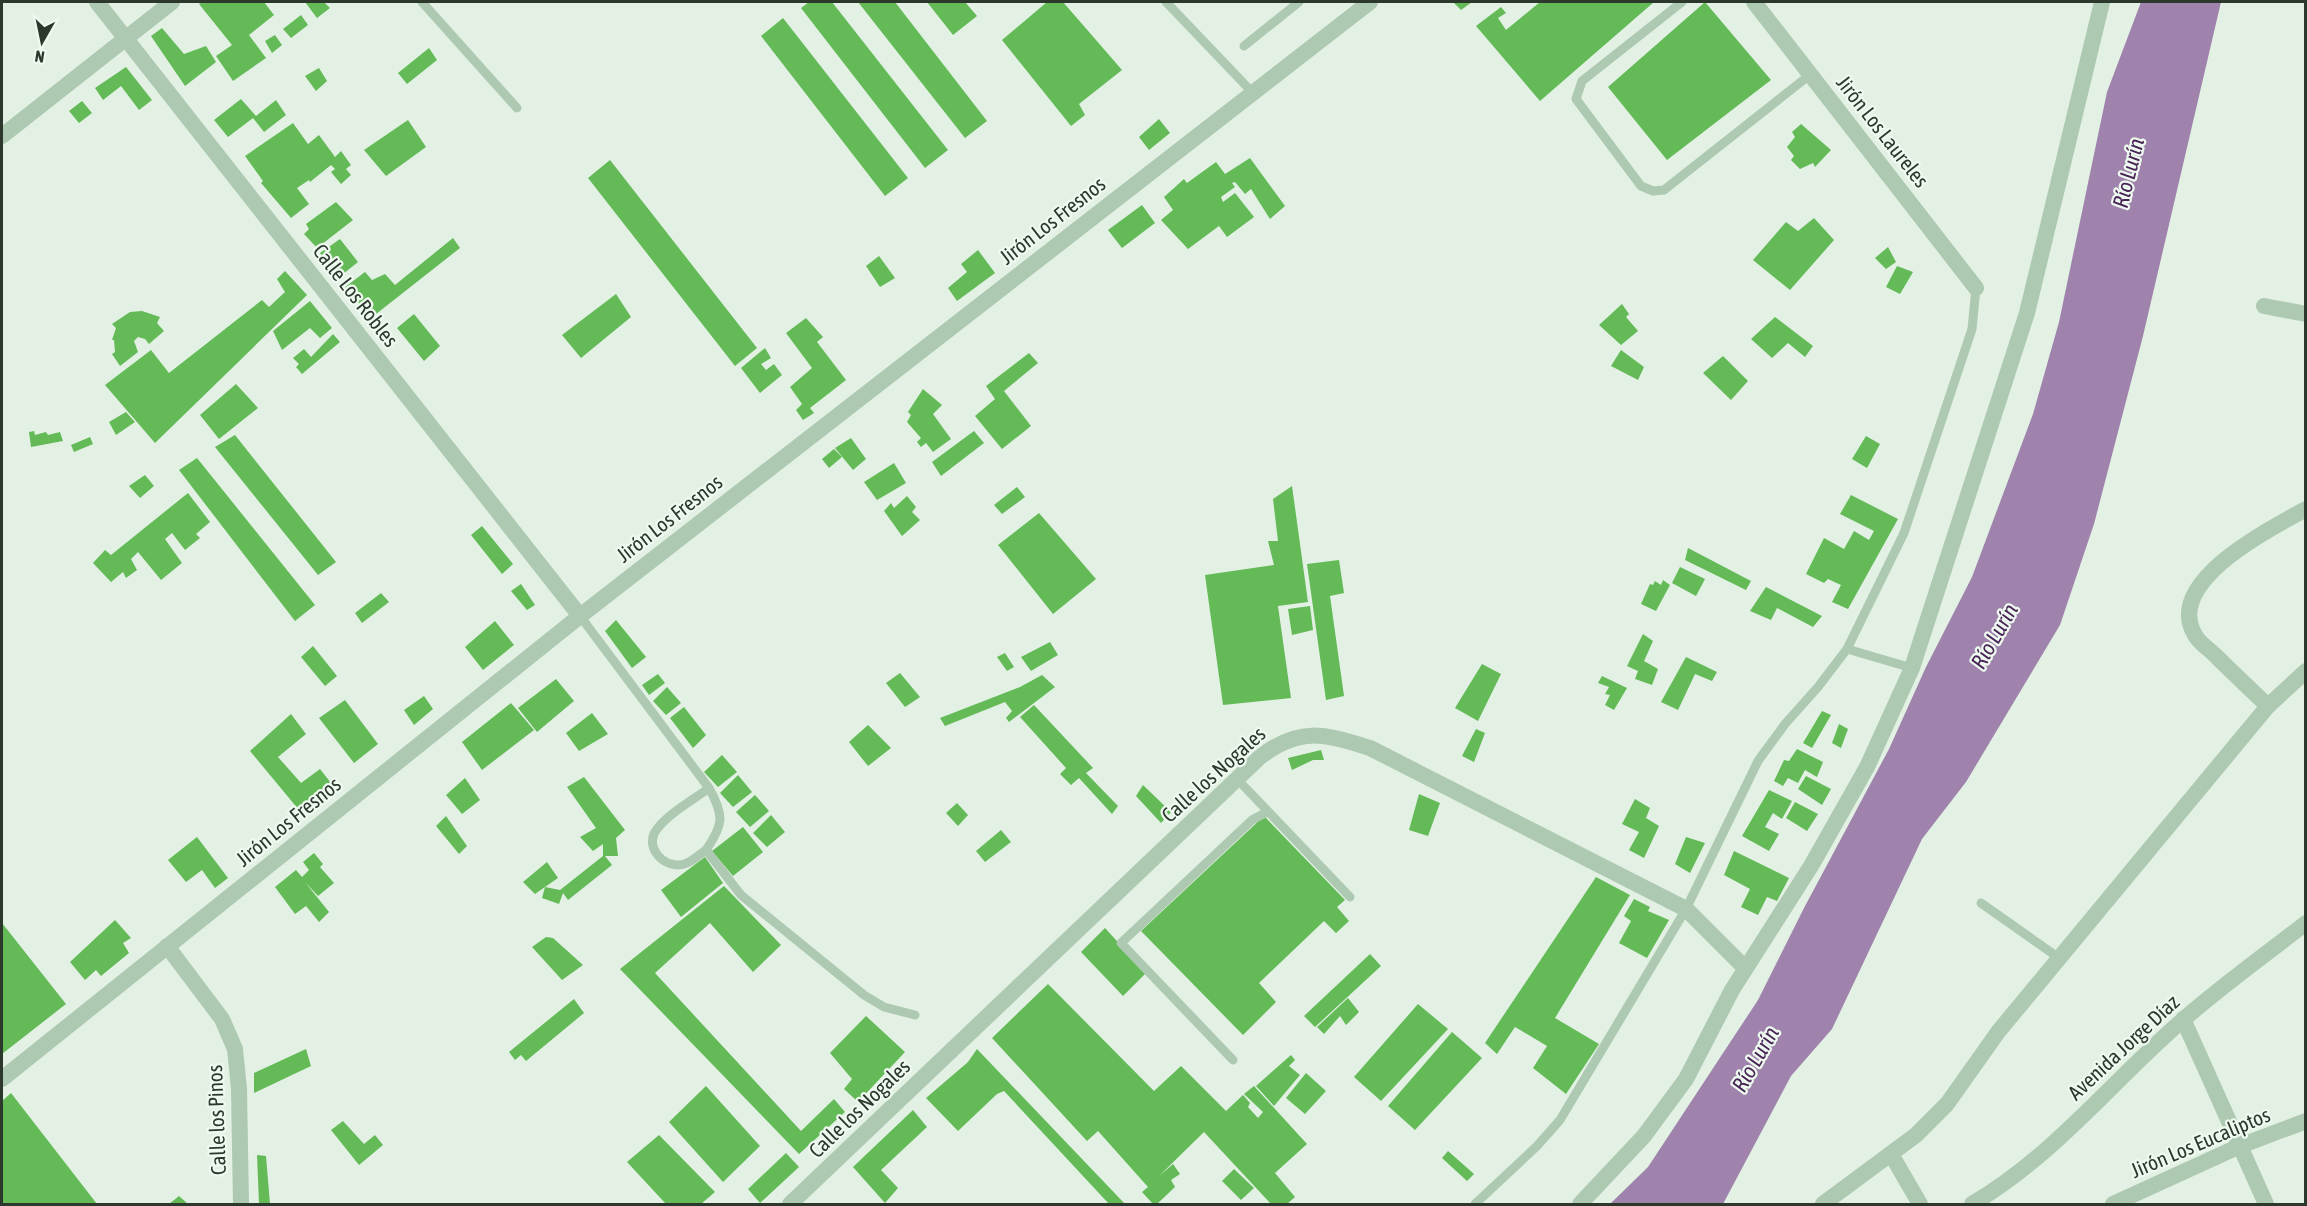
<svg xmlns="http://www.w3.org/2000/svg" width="2307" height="1206" font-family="'Asap Condensed',sans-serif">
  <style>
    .water { fill: #9f83ac }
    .building { fill: #63ba57 }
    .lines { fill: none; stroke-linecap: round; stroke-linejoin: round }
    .service { stroke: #aec9b1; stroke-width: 9 }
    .minor { stroke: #aec9b1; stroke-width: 16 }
    .labels { text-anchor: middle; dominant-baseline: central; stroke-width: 4.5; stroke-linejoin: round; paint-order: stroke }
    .street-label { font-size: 21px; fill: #2c382c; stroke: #eef9f0 }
    .water-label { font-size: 22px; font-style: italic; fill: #482556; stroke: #eef9f0 }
  </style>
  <rect width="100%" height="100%" fill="#e2f1e4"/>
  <path class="water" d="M2141,2H2221L2143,336L2094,524L2060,625L1966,782L1922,839L1832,1029L1791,1076L1723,1204H1610L1648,1167L1758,1000L1804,908L1889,749L1926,667L1972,577L2033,414L2059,322L2107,92Z"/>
  <path class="building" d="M203,2H264L274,15L249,35L266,58L233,81L216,56L232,45L199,4Z
    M305,2H324L330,8L317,18Z
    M809,2H832L948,150L925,168L801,8Z
    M858,2H895L987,121L965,138Z
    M927,2H965L977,16L953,35Z
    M1047,2H1063L1122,70L1079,104L1085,115L1071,126L1002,40Z
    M1453,2H1472L1461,10Z
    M1540,2L1584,3L1654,2L1540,101L1476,26L1501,7L1506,13L1498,18L1506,30Z
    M1705,2L1771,80L1667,160L1608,87Z
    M301,15L308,25L291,38L283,29Z
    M783,18L908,178L885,196L761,36Z
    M162,28L184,54L206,46L216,62L185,86L151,36Z
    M275,35L282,45L272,53L265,41Z
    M429,48L437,60L407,84L398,73Z
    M126,67L152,100L139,110L121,86L103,100L95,88Z
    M319,68L327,81L316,91L305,76Z
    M241,99L256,116L276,100L286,115L264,132L253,118L228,137L214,120Z
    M82,101L92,113L79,123L69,111Z
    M1159,119L1170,133L1149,150L1139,137Z
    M408,120L426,147L386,176L364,150Z
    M293,123L308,144L319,135L335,157L341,151L351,165L346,169L351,175L341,184L331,172L335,169L331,165L310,182L309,180L297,188L309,204L291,218L261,183L263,181L245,156Z
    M1801,124L1831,150L1815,167L1813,163L1800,169L1791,160L1794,156L1787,147L1795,137L1792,132Z
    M1250,158L1285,206L1270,219L1251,189L1245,194L1235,182L1232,183L1235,187L1221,197L1223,202L1235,193L1254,217L1227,237L1219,226L1188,249L1161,220L1173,210L1164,197L1184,179L1187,183L1216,162L1225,174Z
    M610,160L757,348L735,366L588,178Z
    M336,202L353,220L317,248L304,234L309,229L306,224Z
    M1142,205L1155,223L1122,248L1108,230Z
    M1814,218L1834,240L1790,290L1753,260L1786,222L1798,231Z
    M453,238L460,248L371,318L345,287L365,272L372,280L385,274L395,285Z
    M340,239L358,262L338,278L320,253Z
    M1888,247L1896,262L1886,269L1875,258Z
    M978,250L995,273L957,301L948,288L967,272L961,264Z
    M879,256L895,278L880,287L866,266Z
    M1897,266L1913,272L1900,294L1886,287Z
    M285,271L307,295L155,443L105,385L151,350L169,373L262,300L269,307L285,292L277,279Z
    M616,294L631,317L581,358L562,335Z
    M310,301L332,328L320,338L310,328L282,350L273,331Z
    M1622,304L1629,314L1626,317L1638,331L1621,345L1599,325Z
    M142,311L160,317L157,323L164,331L149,344L145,339L138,337L134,341L138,352L120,366L112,354L115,352L114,340H112L116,328L112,324L130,312Z
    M414,314L440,346L424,361L397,328Z
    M1775,317L1813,346L1805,357L1788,343L1772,358L1751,339Z
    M806,318L823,337L817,342L846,380L810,408L814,413L803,420L796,410L802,404L790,387L812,368L786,333Z
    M333,334L340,342L302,374L296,367L299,364L293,358L304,349L311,357Z
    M765,348L771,358L761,364L766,370L774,364L782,375L760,393L741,368Z
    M1621,350L1644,367L1638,380L1611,366Z
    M1029,353L1038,363L1004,391L1031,426L1002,449L975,416L995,399L986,386Z
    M1723,356L1748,381L1731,400L1703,373Z
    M236,384L258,408L219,439L200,415Z
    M923,389L942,405L933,414L951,439L933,452L926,443L921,447L917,442L921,438L907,422L911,415L908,412Z
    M126,412L135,422L116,435L109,422Z
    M34,431L35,435L46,432L48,435L60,432L63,441L31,447L29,432Z
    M974,431L984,443L941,476L932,462Z
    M235,435L336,562L318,575L215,447Z
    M1866,436L1880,444L1867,468L1852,459Z
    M90,437L93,444L74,452L71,445Z
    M851,438L866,459L853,470L835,448Z
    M834,449L842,457L829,468L822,459Z
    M197,458L315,605L295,621L179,470Z
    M894,463L906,483L877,500L864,482Z
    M145,475L154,486L140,498L129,486Z
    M1292,486L1308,602L1278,606L1291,698L1223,705L1205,575L1274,565L1268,541H1278L1273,499Z
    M1017,487L1025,497L1002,514L994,505Z
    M188,493L210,522L196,534L200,538L185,550L172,533L165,539L182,563L161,580L138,552L131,559L137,570L126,578L123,572L111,582L93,563L105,550L111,555Z
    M1851,495L1898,519L1848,609L1832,602L1841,585L1828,579L1824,583L1806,574L1824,538L1844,549L1854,531L1869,540L1874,531L1840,514Z
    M907,496L916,507L912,512L920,520L902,536L884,511L891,503L894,508Z
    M1039,513L1096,579L1053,614L998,545Z
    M482,526L513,564L502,574L471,535Z
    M1688,548L1751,581L1746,590L1685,560Z
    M1339,560L1344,593L1330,596L1344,696L1326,700L1307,564Z
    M1680,567L1705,579L1696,596L1672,583Z
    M1663,580L1670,585L1656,611L1641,604L1650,584L1653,585L1655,581L1661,585Z
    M521,584L535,605L527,610L511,591Z
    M1766,587L1822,616L1813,627L1777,608L1771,620L1750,611Z
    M381,593L389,602L362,623L355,613Z
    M1310,606L1313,630L1292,635L1288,609Z
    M616,620L646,657L632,668L605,631Z
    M495,621L514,645L483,670L465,647Z
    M1643,634L1653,641L1644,661L1658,669L1652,685L1635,679L1638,671L1627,666Z
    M1050,642L1058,655L1031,671L1021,657Z
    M313,646L337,676L325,686L301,657Z
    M1005,653L1014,667L1007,671L997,657Z
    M1686,657L1717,672L1712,681L1695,674L1678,710L1661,702Z
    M1482,664L1501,674L1478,721L1455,708Z
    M900,673L920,697L905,707L886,683Z
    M658,674L665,683L649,695L642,685Z
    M1042,675L1055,687L1009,722L1006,718L1012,711L1005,702L945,726L940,718L1020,687Z
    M1602,676L1627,688L1614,710L1605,705L1610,695L1605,694L1609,687L1598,683Z
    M556,679L574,701L537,732L518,708Z
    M667,687L681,703L666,715L653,701Z
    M424,696L433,709L414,725L404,710Z
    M345,700L378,744L354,763L319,718Z
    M511,703L534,730L482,770L462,742Z
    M1034,705L1093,768L1086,773L1118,806L1112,814L1079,778L1071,785L1060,774L1066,768L1020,717Z
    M684,707L706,735L693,748L670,718Z
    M1822,711L1831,715L1812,748L1803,743Z
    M592,713L608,734L579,751L566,733Z
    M291,714L306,734L278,757L301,783L320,769L331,783L299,810L250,751Z
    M1839,724L1848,729L1841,748L1832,743Z
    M868,725L891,748L868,766L849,742Z
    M1476,729L1485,733L1474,762L1462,756Z
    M1797,749L1823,762L1817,777L1805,770L1798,783L1788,778L1783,786L1774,781L1784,760L1789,761Z
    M1321,750L1324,760H1313L1292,770L1288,758Z
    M722,755L737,772L718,787L704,772Z
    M738,775L752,792L733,807L720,793Z
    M1806,776L1831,789L1822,805L1798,789Z
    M584,777L625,830L616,838L618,856H605L612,865L568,900L563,893L559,904L542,898L545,887L535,894L523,882L547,862L558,878L545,887L560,890L603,856V844L593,851L580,837L596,828L567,787Z
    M465,778L480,800L462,814L446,795Z
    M1143,785L1171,812L1161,823L1136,796Z
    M1769,790L1792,801L1782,819L1773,813L1765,827L1779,834L1769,851L1742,836Z
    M1419,794L1440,803L1428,836L1409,830Z
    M755,795L769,811L750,827L736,812Z
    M1635,799L1650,808L1646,818L1659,826L1644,858L1629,850L1639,832L1622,824Z
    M1795,802L1818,814L1807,831L1786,818Z
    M957,803L968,815L958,826L946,813Z
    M771,815L785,832L767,847L753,833Z
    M446,816L467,846L459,854L436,826Z
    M1264,816L1345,900L1337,907L1349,921L1336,933L1324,921L1259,983L1276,1002L1243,1035L1141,931Z
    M743,827L763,852L733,876L712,851Z
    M1001,830L1011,842L985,862L976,851Z
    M197,837L228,878L215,888L202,870L186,882L168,860Z
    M1686,837L1705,843L1690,873L1675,864Z
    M1734,851L1789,878L1777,901L1767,897L1758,915L1741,907L1750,889L1724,875Z
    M314,853L323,864L320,867L334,883L318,896L305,882L329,912L319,922L306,906L295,914L275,887L296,870L302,877L309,870L303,862Z
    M705,857L723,883L681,917L661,890Z
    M1596,877L1630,895L1555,1018L1599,1044L1566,1094L1533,1068L1547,1046L1515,1027L1497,1054L1485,1043Z
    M724,886L781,945L753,972L710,923L655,973L801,1131L834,1099L845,1112L799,1154L620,969Z
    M1634,899L1650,907L1648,911L1669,920L1647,958L1619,943L1631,921L1624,916Z
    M115,920L131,938L123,943L129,953L101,976L96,970L85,980L70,962Z
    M2,923L66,1004L2,1054Z
    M1105,928L1146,973L1123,996L1081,952Z
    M546,937L553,938L583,965L562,980L532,947Z
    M1370,954L1381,966L1315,1027L1304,1016Z
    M1048,984L1154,1091L1181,1066L1226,1111L1243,1095L1250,1103L1248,1107L1258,1118L1263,1112L1244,1094L1254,1086L1307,1144L1275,1173L1295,1197L1287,1204H1271L1204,1132L1158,1177L1173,1164L1180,1174L1171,1180L1175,1187L1157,1204H1153L1142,1192L1148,1187L1098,1131L1087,1141L992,1038Z
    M1348,998L1359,1012L1346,1025L1340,1016L1324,1034L1317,1027Z
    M574,999L584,1013L526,1061L521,1055L515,1060L509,1052Z
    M1418,1004L1448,1029L1381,1101L1354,1077Z
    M866,1016L905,1052L858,1102L844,1089L852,1079L830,1053Z
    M1452,1032L1482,1058L1415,1130L1388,1106Z
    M306,1049L311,1066L254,1093V1073Z
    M977,1049L1125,1204H1109L1004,1091L997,1094L958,1131L926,1098L968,1062Z
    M1291,1055L1295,1060L1289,1066L1300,1075L1274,1106L1256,1086Z
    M1306,1073L1326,1091L1305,1114L1286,1098Z
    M706,1086L760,1146L723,1182L669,1122Z
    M11,1093L97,1204H2V1101Z
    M913,1110L927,1127L881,1170L898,1188L885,1203L853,1167Z
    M343,1121L364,1144L375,1135L383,1145L359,1165L331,1130Z
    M659,1135L715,1192L701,1204H666L627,1162Z
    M1448,1151L1474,1174L1467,1181L1442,1158Z
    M786,1153L799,1167L760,1203L748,1189Z
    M257,1155L266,1156L270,1204H259Z
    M1234,1169L1254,1188L1241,1200L1222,1181Z
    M179,1196L188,1204H169Z"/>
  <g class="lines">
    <path class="service" d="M422,2L517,108
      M1166,2L1253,93
      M1682,2L1582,81L1576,99L1641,186L1653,191L1664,190L1811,74
      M1244,46L1299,2
      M580,616L709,788C693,800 669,813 657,829C642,848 667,872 687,863C694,860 700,854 706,850L741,895L864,995L884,1007L915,1015
      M1847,649L1912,668
      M1237,779L1350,897
      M706,850C724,824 724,815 709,788
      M1981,903L2059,958
      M1233,1060L1121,943L1252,820L1267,812
      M1475,1204L1537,1146L1560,1120L1686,909L1758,761L1785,724L1818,687L1847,649L1904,533L1972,329L1976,288"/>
    <path class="minor" d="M97,2L580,616
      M1754,2L1976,288
      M2,136L172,2
      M2264,306L2306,314
      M2268,706C2250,689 2232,672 2215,655C2209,649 2199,643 2195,635C2163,582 2271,528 2306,509
      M167,946L222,1019L235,1049L239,1089L241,1204
      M2183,1019L2266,1204
      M2,1079L580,616L1370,2
      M1891,1154L1920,1204
      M790,1204L1260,757C1300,726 1324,734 1370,748L1686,909L1745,968
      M1580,1204L1644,1136L1686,1079L1732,990L1811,866L1867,767L1912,668L2027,313L2102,2
      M1823,1204L1916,1135L1947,1104L1998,1032L2268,706L2306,671
      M1972,1204C2054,1156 2113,1080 2184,1019C2223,985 2265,955 2306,923
      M2113,1204L2240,1146L2306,1121"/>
  </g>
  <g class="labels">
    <g class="street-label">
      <text transform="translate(1883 131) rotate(52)">Jirón Los Laureles</text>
      <text transform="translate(1052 220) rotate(-38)">Jirón Los Fresnos</text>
      <text transform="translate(356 295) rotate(52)">Calle Los Robles</text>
      <text transform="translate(669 518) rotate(-38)">Jirón Los Fresnos</text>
      <text transform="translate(1213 774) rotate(-42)">Calle los Nogales</text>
      <text transform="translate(288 821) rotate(-39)">Jirón Los Fresnos</text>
      <text transform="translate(2123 1047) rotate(-43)">Avenida Jorge Díaz</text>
      <text transform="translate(859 1108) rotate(-44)">Calle los Nogales</text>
      <text transform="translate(216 1120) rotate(-92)">Calle los Pinos</text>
      <text transform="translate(2200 1142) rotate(-23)">Jirón Los Eucaliptos</text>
    </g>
    <g class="water-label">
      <text transform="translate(2128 173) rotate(-76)">Río Lurín</text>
      <text transform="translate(1994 636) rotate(-60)">Río Lurín</text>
      <text transform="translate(1755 1059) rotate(-60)">Río Lurín</text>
    </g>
  </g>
  <rect width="2307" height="1206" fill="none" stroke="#2c382c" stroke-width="6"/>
  <g transform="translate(42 42) rotate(189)" stroke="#eef9f0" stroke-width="4.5" paint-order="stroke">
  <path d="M0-4.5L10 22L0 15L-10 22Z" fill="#2c382c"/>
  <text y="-9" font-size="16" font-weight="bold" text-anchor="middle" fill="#2c382c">N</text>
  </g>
</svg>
